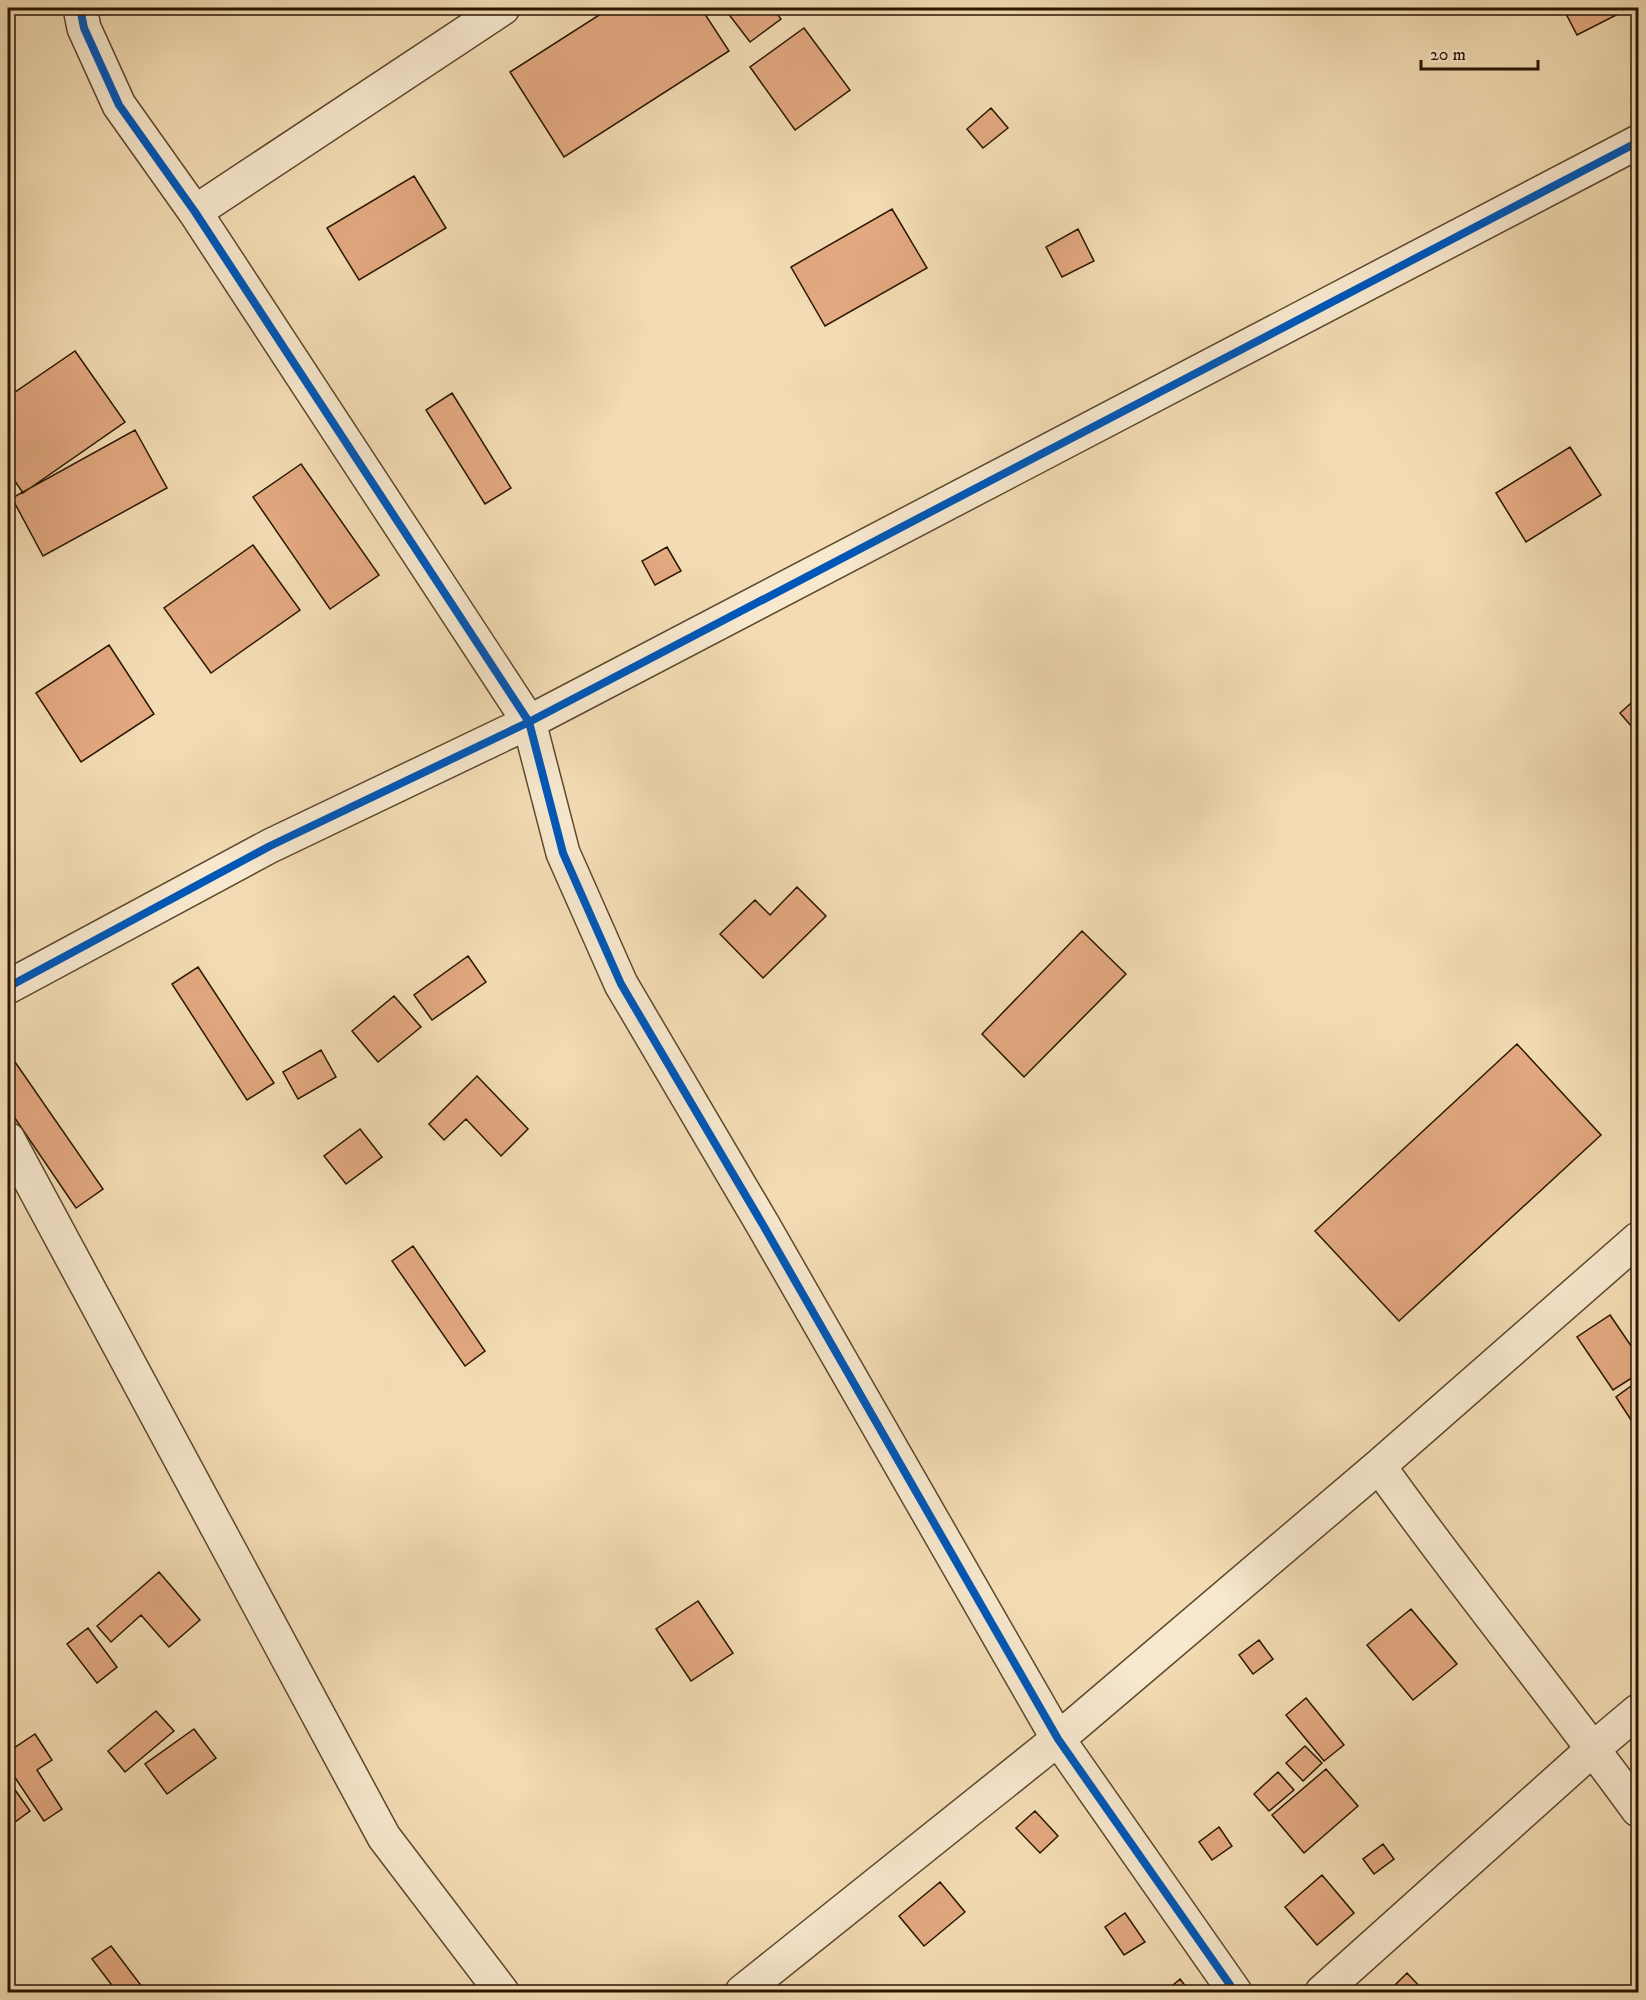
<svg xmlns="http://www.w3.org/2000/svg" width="1646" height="2000" font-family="'IM FELL DW Pica',serif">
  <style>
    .building { fill: #e3a981; stroke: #2a1600; stroke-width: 1.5 }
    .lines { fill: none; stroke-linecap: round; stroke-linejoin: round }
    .minor-casing { stroke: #5c482d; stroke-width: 36 }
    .minor { stroke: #f7e8ce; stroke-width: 33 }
    .cycleway-casing { stroke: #f7e8ce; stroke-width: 11 }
    .cycleway { stroke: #0057b8; stroke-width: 8 }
  </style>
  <rect width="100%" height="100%" fill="#f3dcb4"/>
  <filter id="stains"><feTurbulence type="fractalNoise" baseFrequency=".00333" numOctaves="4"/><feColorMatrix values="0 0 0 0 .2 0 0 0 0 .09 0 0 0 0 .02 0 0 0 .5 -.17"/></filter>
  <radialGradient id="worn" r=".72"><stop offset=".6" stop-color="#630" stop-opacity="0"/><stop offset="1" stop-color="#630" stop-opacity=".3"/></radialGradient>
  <path class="building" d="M610,8H701L729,51L564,157L510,72Z
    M724,8H773L781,19L750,42Z
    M1563,8H1630L1577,35Z
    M804,28L850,90L795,130L750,67Z
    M991,108L1008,128L983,148L967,129Z
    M414,176L446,228L359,280L327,228Z
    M892,209L927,268L825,326L791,267Z
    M1078,229L1094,261L1062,277L1046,247Z
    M75,351L125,422L23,493L8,471V397Z
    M452,393L511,488L485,504L426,410Z
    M135,430L167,488L43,556L12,498Z
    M1570,447L1601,495L1526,542L1496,493Z
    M301,464L379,575L330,609L253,497Z
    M253,545L300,610L211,673L164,608Z
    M667,547L681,571L655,585L642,561Z
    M109,645L154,714L81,762L36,693Z
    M1638,697V734L1620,713Z
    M797,887L826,916L763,978L720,934L755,900L770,915Z
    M1082,931L1126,974L1024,1077L982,1034Z
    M468,956L486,982L432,1020L414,995Z
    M198,967L274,1083L247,1100L172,984Z
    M394,996L421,1027L378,1062L352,1031Z
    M1517,1044L1601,1135L1399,1321L1315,1231Z
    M321,1050L336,1077L298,1099L283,1072Z
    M15,1062L103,1189L76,1208L8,1108V1067Z
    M477,1076L528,1129L501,1156L466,1119L444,1140L429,1124Z
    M360,1129L382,1157L346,1184L324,1156Z
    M413,1246L485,1351L465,1366L392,1261Z
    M1610,1315L1638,1356V1374L1613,1390L1577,1337Z
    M1638,1381V1428L1637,1429L1616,1397Z
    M159,1572L200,1620L169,1647L141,1615L111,1642L97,1626Z
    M698,1601L733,1653L691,1681L656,1629Z
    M1411,1609L1457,1664L1413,1700L1367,1645Z
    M88,1628L117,1667L97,1683L67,1644Z
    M1259,1640L1273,1659L1253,1674L1239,1655Z
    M1306,1698L1344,1745L1324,1761L1286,1715Z
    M156,1711L174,1731L125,1772L108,1751Z
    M194,1729L216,1758L167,1794L145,1764Z
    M35,1734L52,1760L37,1770L62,1809L44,1821L8,1767V1752Z
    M1305,1746L1322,1763L1303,1781L1286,1763Z
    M1326,1769L1358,1806L1304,1853L1272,1815Z
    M1278,1772L1294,1790L1269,1811L1254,1794Z
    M8,1780L30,1811L8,1827Z
    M1035,1811L1058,1836L1040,1853L1016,1828Z
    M1219,1827L1232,1846L1212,1860L1199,1842Z
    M1383,1844L1394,1859L1374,1874L1363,1859Z
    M1322,1875L1354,1913L1317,1945L1285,1907Z
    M940,1882L965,1912L924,1946L899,1916Z
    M1125,1913L1145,1942L1124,1955L1105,1927Z
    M111,1946L143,1988L137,1992H117L92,1959Z
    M1407,1973L1423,1990L1420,1992H1388Z
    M1180,1979L1190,1992H1165Z"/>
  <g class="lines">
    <g class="minor-casing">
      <path id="minor" d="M80,8L84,28L119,105L195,212L529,722L563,853L621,984L763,1225L1058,1739L1235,1992
        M195,212L503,8
        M8,987L270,846L529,722L1638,142
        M8,1139L384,1837L502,1992
        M1379,1466C1462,1583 1554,1694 1638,1810
        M742,1992L1058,1739L1379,1466L1638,1239
        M1322,1992L1594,1748L1638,1711"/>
    </g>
    <use href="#minor" class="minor"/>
    <g class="cycleway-casing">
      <path id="cycleway" d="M80,8L84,28L119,105L195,212L529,722L563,853L621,984L763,1225L1058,1739L1235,1992
        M8,987L270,846L529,722L1638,142"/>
    </g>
    <use href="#cycleway" class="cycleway"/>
  </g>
  <rect width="1646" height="2000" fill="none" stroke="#f3dcb4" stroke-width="30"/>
  <rect x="9" y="9" width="1628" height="1982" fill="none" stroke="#2a1600" stroke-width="3"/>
  <rect x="15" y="15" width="1616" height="1970" fill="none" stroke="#2a1600" stroke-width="1.5"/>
  <path d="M1421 60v9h117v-9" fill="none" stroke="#2a1600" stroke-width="3"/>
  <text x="1430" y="60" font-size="18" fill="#2a1600" stroke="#f7e8ce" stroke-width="4.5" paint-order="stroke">20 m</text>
  <rect width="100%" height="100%" filter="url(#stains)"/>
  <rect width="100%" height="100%" fill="url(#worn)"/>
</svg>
